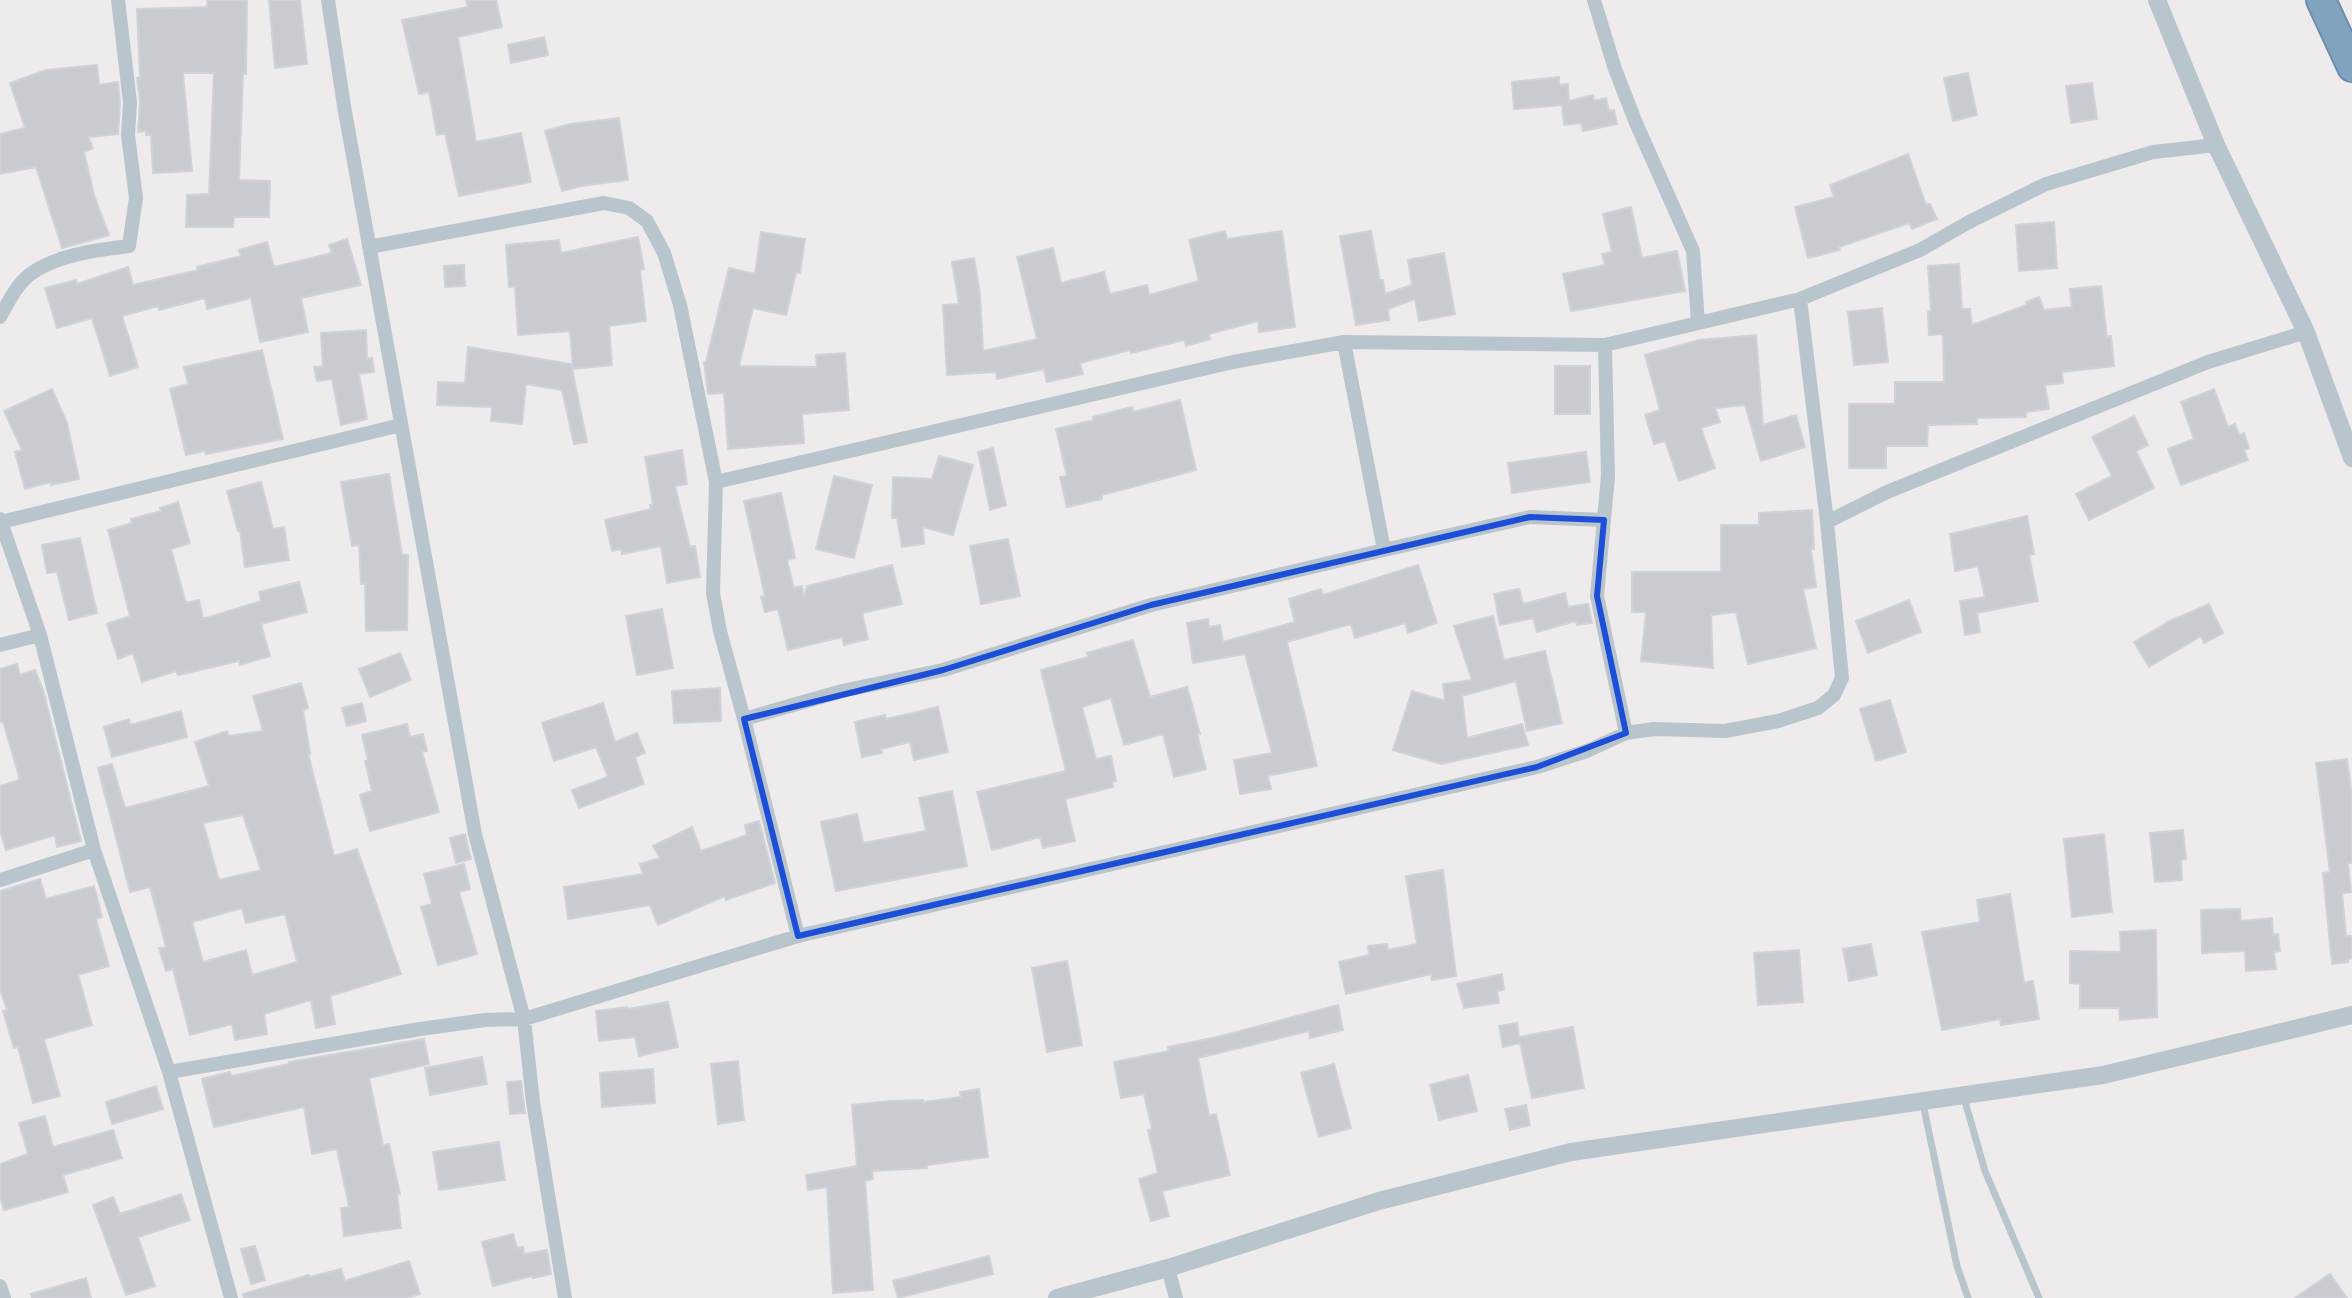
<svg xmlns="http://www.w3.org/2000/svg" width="2352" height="1298" font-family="'Work Sans',sans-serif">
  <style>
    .building { fill: #c8ccd1; stroke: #cfd2d8; stroke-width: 2; fill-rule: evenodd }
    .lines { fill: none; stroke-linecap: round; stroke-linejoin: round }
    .motorway-casing { stroke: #6d8ea9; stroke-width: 32 }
    .service { stroke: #b9c5cc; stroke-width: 7 }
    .minor { stroke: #b9c5cc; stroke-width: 14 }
    .tertiary { stroke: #b9c5cc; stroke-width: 18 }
    .motorway { stroke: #81a3bd; stroke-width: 28 }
    .marked { fill: none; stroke: #1d4ed8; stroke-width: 6; stroke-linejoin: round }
  </style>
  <rect width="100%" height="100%" fill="#efebec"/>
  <path class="building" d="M207,0H247L246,74H243L239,180L270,181L269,217H234L233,227H186L187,195L209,194L214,73H183L192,171L153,173L151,135H146V131L138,132L140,101L137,78L140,77L137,9L207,7Z
    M269,0H300L307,64L275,68Z
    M466,0H496L502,27L458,37L476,142L521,133L531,182L459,196L445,133L437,135L429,92L419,94L402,20L468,7Z
    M544,37L548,55L511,63L508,45Z
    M97,65L99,85L118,82L120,102L118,134L88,137L93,148L84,152L94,195L109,235L62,248L36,167L0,174V134L25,128L10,83L46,70Z
    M1968,73L1977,115L1953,121L1944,78Z
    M1559,77V85L1568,84L1569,101L1593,95L1594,101L1606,98L1609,111L1614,110L1617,124L1583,131L1581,123L1564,125L1562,105L1514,109L1512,82Z
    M2092,83L2097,119L2071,123L2066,86Z
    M619,118L628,180L581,186L562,191L545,131L570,124Z
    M1908,154L1926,205L1930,204L1937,219L1912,229L1909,223L1839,247L1840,250L1808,258L1795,207L1834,197L1830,185Z
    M1631,207L1642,258L1677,251L1685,291L1571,311L1563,274L1605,265L1602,254L1612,252L1603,214Z
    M2054,222L2057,268L2019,271L2016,225Z
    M1225,231L1227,239L1282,231L1295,327L1259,332L1258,321L1209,334L1210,339L1186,346L1184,340L1131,353L1130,350L1080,363L1083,374L1047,382L1044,369L997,379L996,372L947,375L943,305L959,304L952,262L974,258L980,294L983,351L1037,339L1017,257L1053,248L1061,283L1104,272L1110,294L1147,285L1149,295L1199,281L1189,240Z
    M1371,231L1380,280H1383L1385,294L1412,285L1408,260L1444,253L1455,314L1419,321L1415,299L1388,309L1389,320L1356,325L1340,236Z
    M761,232L805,239L800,273H796L786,315L753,308L739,366L817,367L816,355L845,353L849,410L802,414L804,443L728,449L724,393L708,394L704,362H706L729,268L755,274Z
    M638,237L644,269L640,270L646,321L609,326L612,365L573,369L570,331L518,335L515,286L509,287L506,245L559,240L561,253Z
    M347,239L361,285L301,298L308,332L260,342L251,298L207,309L205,298L159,310L158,306L122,316L138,367L110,376L92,318L57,328L45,288L76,280L77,284L128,267L133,285L198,270L197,267L241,256L239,250L267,242L274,267L332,253L329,245Z
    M1959,264L1962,309H1970L1972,325L2027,305L2026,302L2039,297L2044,310L2072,307L2070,289L2101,286L2107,337L2111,336L2114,366L2062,372L2063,383L2045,385L2049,409L2026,412V417L1977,418V424L1928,425L1927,446H1886V468H1849V404H1895V382H1944L1943,334L1929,335L1928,312L1931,311L1928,266Z
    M464,265L465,286L445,287L444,266Z
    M1882,308L1888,362L1854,365L1848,312Z
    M366,330L367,359L372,358L374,372L359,374L367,419L341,425L332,379L317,381L314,367L323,366L321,333Z
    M1756,335L1763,425L1796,415L1805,447L1761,461L1745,405L1715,408L1720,422L1701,428L1715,468L1679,481L1665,441L1654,444L1645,415L1660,410L1645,355L1699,340Z
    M468,347L571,364L587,442L574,444L562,390L526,384L522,424L491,421L492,407L437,405L438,382L465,383Z
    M262,350L283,439L206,454L205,451L186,455L170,389L188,384L184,367Z
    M1555,366H1590V414H1555Z
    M52,389L67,423L79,479L51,485V482L25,489L15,452L22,450L4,411Z
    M2214,389L2228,427L2235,424L2239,435L2244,433L2249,448L2244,450L2248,460L2181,485L2168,449L2194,439L2181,402Z
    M1180,400L1196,470L1102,495V499L1067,507L1060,477L1067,476L1056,429L1094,420L1093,417L1132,407L1133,412Z
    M2134,416L2148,445L2136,451L2154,488L2089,520L2076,494L2112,476L2092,437Z
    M993,448L1006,505L990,510L978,452Z
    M682,450L687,484L675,486L690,547L695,546L700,577L667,583L661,546L622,554L621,549L612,551L605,520L651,509L650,505L653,504L645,457Z
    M1586,452L1590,482L1512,493L1508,463Z
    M939,456L973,465L953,535L923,527L924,544L902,547L897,518H892L893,477L932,479Z
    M389,474L402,555H408L407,630L366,631L365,584H361L359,545L352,546L341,482Z
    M834,476L872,485L854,558L816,549Z
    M261,482L273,529L284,527L289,560L245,567L240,531H238L227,491Z
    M781,493L795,558L787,560L794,588L802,586L804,598L807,586L892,565L902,604L862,613L868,639L844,645L842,637L788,650L778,609L765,612L761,597L765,596L744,501Z
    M178,502L190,543L171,549L186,603L199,600L203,619L261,601L259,592L299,582L307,612L261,624L270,656L240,665L239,661L178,675L176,671L142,682L133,653L118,659L107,624L130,616L108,530L132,523L131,519L161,511L160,508Z
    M1812,510L1814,549H1811L1816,587L1803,589L1816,648L1748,664L1736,612L1711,615L1713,668L1641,661L1646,612H1632V572H1721V525H1759V513Z
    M2027,516L2034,554L2029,555L2038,601L1977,613L1980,632L1965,635L1960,601L1985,597L1978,566L1955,571L1950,534Z
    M80,538L97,613L69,620L57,572L47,573L42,545Z
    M1008,539L1020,596L981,604L970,546Z
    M1418,565L1437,623L1408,633L1405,623L1355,638L1351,624L1287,642L1317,766L1268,776L1271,789L1240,794L1234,760L1272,753L1245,654L1193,663L1187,623L1208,619L1209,627L1220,625L1223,642L1295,622L1289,599L1321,589L1323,595Z
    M1519,589L1523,604L1565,593L1568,607L1588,604L1592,623L1577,625L1576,621L1537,632L1533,618L1500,625L1494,594Z
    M1909,600L1921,632L1868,653L1856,621Z
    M2209,604L2223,633L2204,643L2201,636L2149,667L2134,642L2170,621Z
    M662,609L673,668L637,675L626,616Z
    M1493,616L1504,660L1545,651L1562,723L1527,731L1516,681L1462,696L1467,738L1522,724L1528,745L1441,764L1393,750L1412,691L1445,701L1443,684L1472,680L1454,626Z
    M1133,640L1150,697L1187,687L1200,734H1197L1206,769L1174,777L1163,734L1124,745L1111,698L1082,707L1096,759L1111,756L1116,781L1112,782L1113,787L1065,799L1075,841L1043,848L1040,837L992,850L977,792L1066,771L1041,670L1088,657L1087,653Z
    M400,653L411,680L370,697L359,669Z
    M17,664L20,675L35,670L43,690L81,841L57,847L55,835L6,850L0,831V786L19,780V776L3,722H0V669Z
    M301,683L308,708L303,710L310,754H308L334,856L357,849L401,974L330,996L335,1024L316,1028L311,1000L264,1014L267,1034L235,1040L232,1024L190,1035L173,969L166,971L159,948L166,947L150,887L130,892L98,768L112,764L125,808L209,786L195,742L227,731L229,736L263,731L253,696ZM243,815L261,870L219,880L203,823ZM242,908L246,923L285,914L297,962L252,975L246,950L203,962L192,922Z
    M720,688L721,721L674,723L672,691Z
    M1890,700L1906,752L1876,761L1860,709Z
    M362,703L366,721L347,726L342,708Z
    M603,703L615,742L637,733L645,753L635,757L644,784L579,808L572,790L608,777L596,747L554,761L542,723Z
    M938,707L948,752L914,760L910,742L881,749L882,753L862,757L855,722L885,715L886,719Z
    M181,711L187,737L112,757L104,727L129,719L130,725Z
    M407,724L410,737L423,734L427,751L422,752L439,812L370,831L360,795L372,791L365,761L368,760L362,735Z
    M2347,759L2352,797V863H2348L2351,892L2342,893L2346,936H2352V958L2348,959V962L2332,964L2323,873L2330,872L2316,763Z
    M952,791L967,866L836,891L821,822L857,814L863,843L926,831L919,798Z
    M759,821L775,883L726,900L725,896L658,925L650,905L568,919L564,887L643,874L640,864L660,858L653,846L692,827L701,851L747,835L745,825Z
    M2183,830L2186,859L2181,860L2182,880L2155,882L2150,833Z
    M465,834L471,859L456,863L450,838Z
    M2104,834L2112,912L2072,917L2064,839Z
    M464,864L470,889L459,892L477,954L438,965L421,907L432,904L424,874Z
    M1443,870L1456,976L1432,980L1431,974L1346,994L1339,962L1369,955L1368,946L1387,944L1388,950L1417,944L1406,876Z
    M40,879L46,899L94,886L102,917L96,919L109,966L78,975L92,1025L44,1039L60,1096L33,1103L18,1047L14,1048L3,1011L7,1010L0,989V891Z
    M2010,894L2024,983L2033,981L2039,1019L2001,1025L2000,1019L1942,1030L1922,932L1980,922L1977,900Z
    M2240,909L2241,921L2272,918L2273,935L2278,934L2280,951L2274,952L2276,969L2246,971L2245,951L2202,953L2201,910Z
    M2156,930L2157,1017L2120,1020L2119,1008H2080V984L2070,983V951L2121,952L2120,932Z
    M1871,944L1877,975L1849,981L1843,949Z
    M1799,950L1803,1002L1758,1005L1754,953Z
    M1067,961L1082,1045L1047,1052L1032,968Z
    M1502,974L1504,990L1497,991L1499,1003L1464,1008L1457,984Z
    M668,1002L678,1047L639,1056L635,1037L599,1041L596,1011L627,1007L628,1009Z
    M1338,1005L1343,1030L1310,1038L1309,1031L1198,1058L1209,1116L1216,1114L1230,1175L1162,1191L1169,1216L1151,1221L1139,1179L1158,1173L1148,1130L1152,1129L1144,1094L1121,1098L1114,1062L1169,1051L1168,1047L1217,1037Z
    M1517,1023L1519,1037L1573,1027L1584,1088L1532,1098L1520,1043L1503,1047L1499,1026Z
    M424,1039L429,1064L369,1078L383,1145L389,1144L400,1194H397L401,1228L344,1236L341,1208L349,1207L337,1149L312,1154L304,1107L214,1127L202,1079L230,1072L231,1076L289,1064V1062Z
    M482,1057L487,1084L430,1095L425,1068Z
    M738,1061L744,1120L718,1124L711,1064Z
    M1334,1064L1351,1128L1319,1137L1301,1073Z
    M653,1069L655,1103L602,1107L600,1073Z
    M1468,1075L1477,1111L1439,1120L1430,1085Z
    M521,1081L525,1113L510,1114L507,1082Z
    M156,1086L163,1109L112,1124L106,1102Z
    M979,1089L988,1157L927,1165V1168L872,1171L873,1179L865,1181L873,1290L833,1293L827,1187L808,1190L806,1175L857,1166L852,1105L890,1101L923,1100V1102L961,1097L960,1092Z
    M1526,1105L1530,1125L1510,1130L1505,1109Z
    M45,1116L53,1147L113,1130L122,1158L63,1175L68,1192L4,1210L0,1197V1164L28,1154L19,1123Z
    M499,1142L505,1180L439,1190L433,1152Z
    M181,1194L190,1220L138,1237L155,1286L126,1295L93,1205L113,1197L120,1214Z
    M513,1234L517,1248L523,1247L524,1254L547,1250L551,1274L533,1278L532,1276L493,1286L482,1242Z
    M255,1246L265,1280L251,1284L241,1249Z
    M989,1256L993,1274L898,1298L893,1281Z
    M409,1261L420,1294L406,1298H244L243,1294L309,1275L310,1277L341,1269L345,1281Z
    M2330,1274L2347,1298H2295Z
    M86,1278L91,1298H32L31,1294Z"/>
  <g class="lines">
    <g class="motorway-casing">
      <path id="motorway" d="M2321,0L2352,67"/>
    </g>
    <path class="service" d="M1964,1098L1985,1171L2039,1298
      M1923,1104L1957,1266L1968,1298"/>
    <path class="minor" d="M328,0L344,106L475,834L524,1019L533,1102L565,1298
      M1594,0L1615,69L1636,123L1693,251L1698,323
      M369,247L604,203L629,208L647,221L664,253L680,305L716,482L713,593L720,631L744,719L798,936
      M0,317C8,303 15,287 28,276C54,255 97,250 129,246L136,198L128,135L130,102L118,0
      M1344,342L1384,550
      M1605,345L1608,476L1597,596L1626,733
      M716,482L1233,362L1344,342L1605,345L1800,299L1920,250L1969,222L2046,184L2153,152L2216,145
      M0,519L40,635L94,850L169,1072L231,1298
      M1,522L401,425
      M1827,522L1887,492L2208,362L2306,332
      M0,645L40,635
      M744,719L842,691L943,670L1151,605L1384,550L1530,517L1604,520
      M0,880L94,850
      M169,1072L420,1029L485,1020L524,1019L798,936L1537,767L1587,751L1626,733L1654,729L1725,731L1778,721L1818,708L1834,695L1842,678L1827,522L1800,299
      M1168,1268L1176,1298
      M0,1286L4,1298"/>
    <path class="tertiary" d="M2157,0L2216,145L2306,332L2352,458
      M1057,1298L1168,1268L1379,1201L1571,1152L2103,1075L2352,1015"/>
    <use href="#motorway" class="motorway"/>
  </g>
  <path class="marked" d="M1530,517L1604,520L1597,596L1626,733L1537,767L798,936L744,719L943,670L1151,605Z"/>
</svg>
